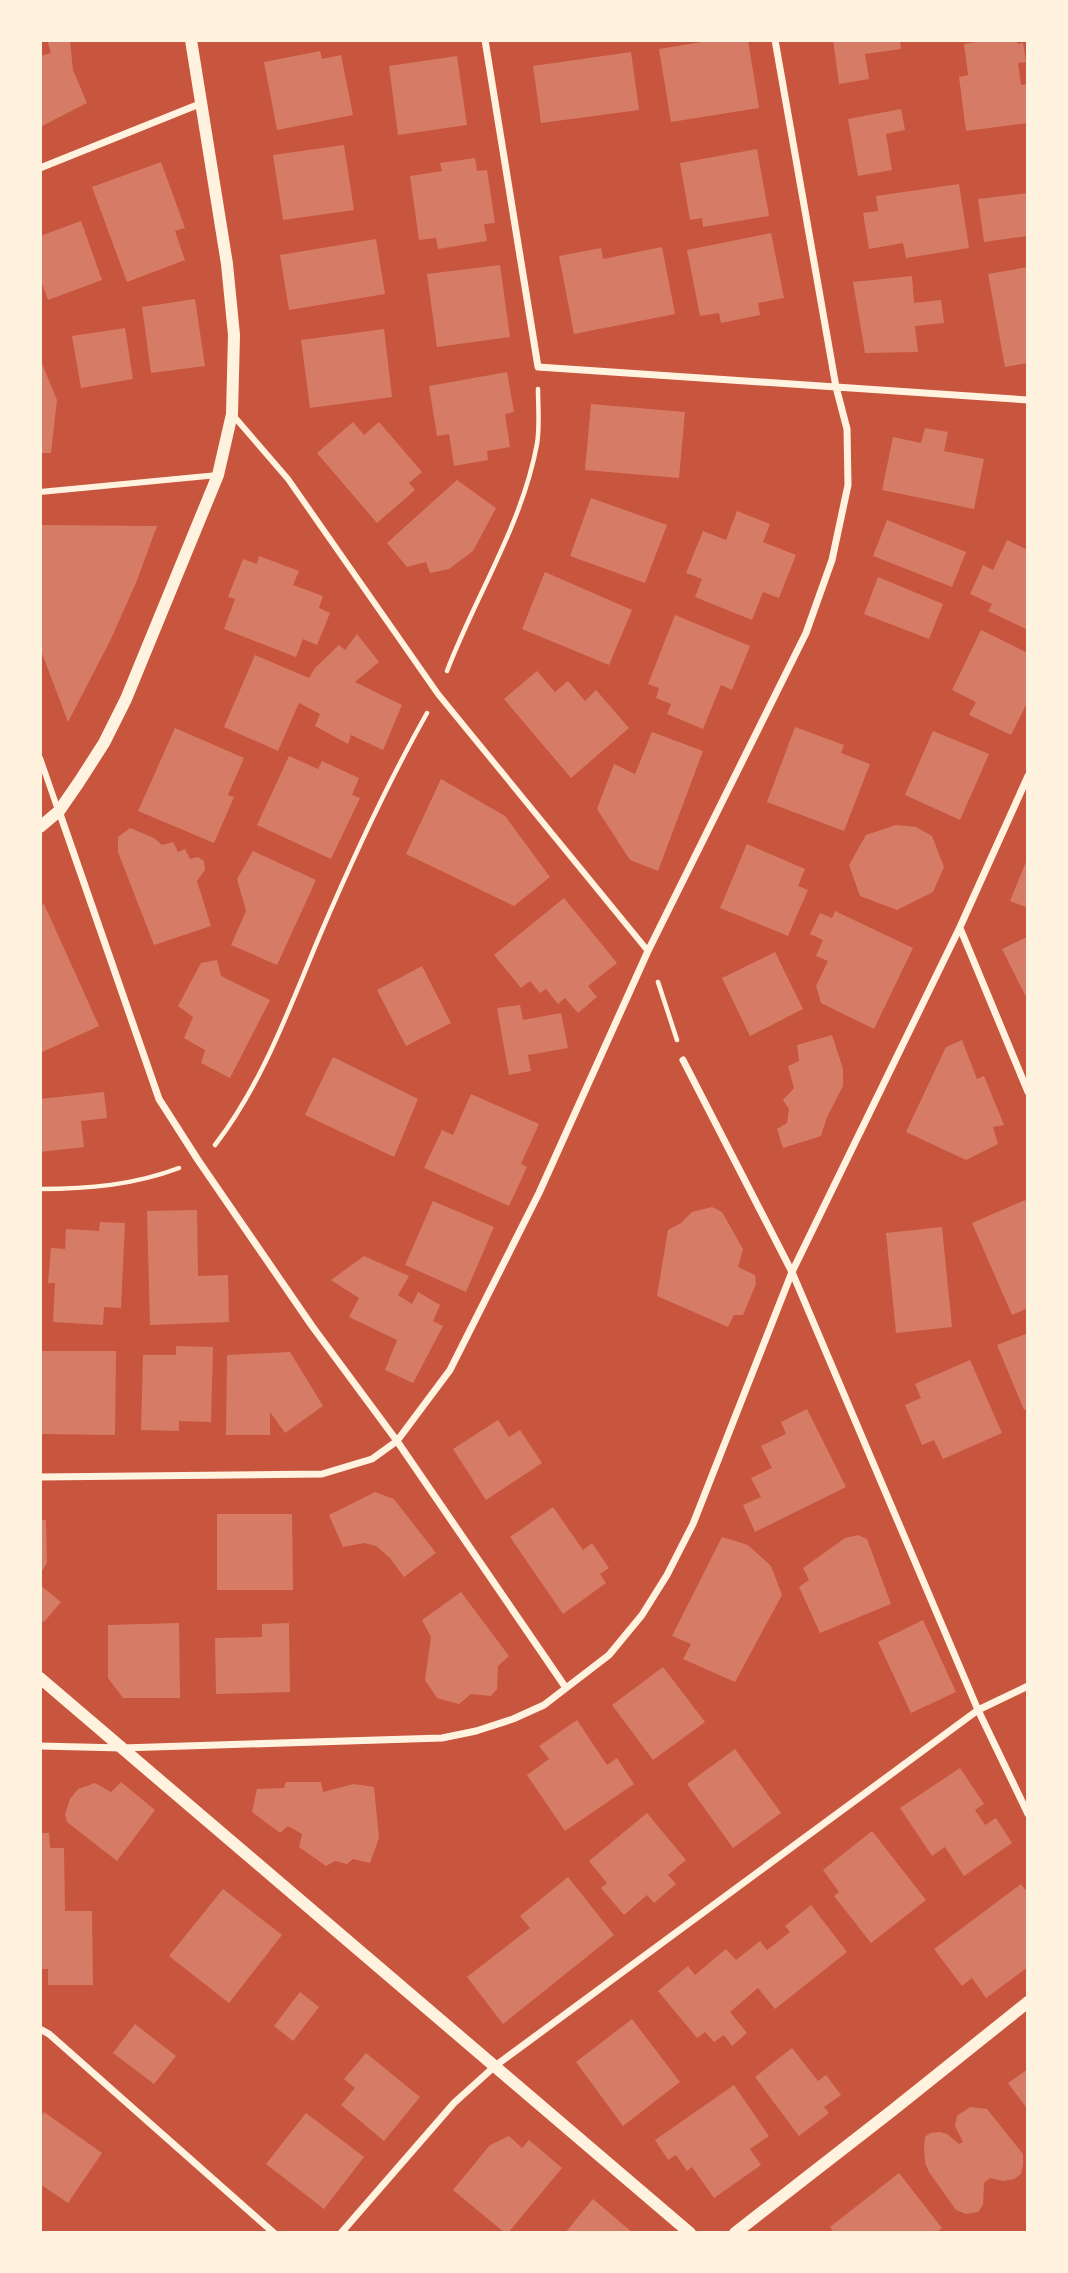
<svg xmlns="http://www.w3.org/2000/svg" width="1068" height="2273" font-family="'Noto Sans',sans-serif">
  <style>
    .building { fill: #d67c66 }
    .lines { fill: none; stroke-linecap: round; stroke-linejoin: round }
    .path { stroke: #fff3e0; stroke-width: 4.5 }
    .pedestrian { stroke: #fff3e0; stroke-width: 6 }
    .minor { stroke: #fff3e0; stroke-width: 7 }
    .tertiary { stroke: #fff3e0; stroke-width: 12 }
  </style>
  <rect width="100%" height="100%" fill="#c8553d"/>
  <path class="building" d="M47,40H70L73,70L87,103L40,127V56L51,53Z
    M714,40H748L759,108L671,122L659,49Z
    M833,40H900L901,49L865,54L869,79L839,84Z
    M989,40H1017L1018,44L1023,43L1026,62L1018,63L1021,85L1028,84V123L966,131L959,77L968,75L964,44Z
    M320,51L322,59L341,55L353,115L277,130L264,62Z
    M631,52L639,110L541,123L533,66Z
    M457,56L467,125L398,135L389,66Z
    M901,109L905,130L886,134L892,170L858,176L848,119Z
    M344,145L354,210L283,220L273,155Z
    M757,149L769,216L703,227L702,218L690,220L680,163Z
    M475,158L477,171L487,170L495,223L484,224L487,241L438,249L436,238L419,240L410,176L442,171L440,163Z
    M161,162L185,228L175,231L185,260L127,282L92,187Z
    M959,184L969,248L906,258L903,243L869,249L863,213L878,211L876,196Z
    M1028,193V236L984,242L978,199Z
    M81,221L102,280L48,300L40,278V236Z
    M771,233L784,298L758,303L760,315L721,323L719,313L700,316L687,250Z
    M376,239L385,294L289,310L280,255Z
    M662,247L675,314L574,334L559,256L601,248L603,259Z
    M500,265L510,337L437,347L427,274Z
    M1028,267V363L1005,367L988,274Z
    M912,276L914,303L941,300L944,323L915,326L918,352L865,353L853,282Z
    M195,299L205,366L151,373L142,307Z
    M125,328L133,379L81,388L72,336Z
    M384,329L392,397L310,408L301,340Z
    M40,359L57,400L51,453H40Z
    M507,372L514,412L505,414L510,447L487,451L488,460L454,466L449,434L437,436L429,386Z
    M591,404L685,412L679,478L585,470Z
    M353,422L364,435L379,422L422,472L409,483L415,490L377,523L317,453Z
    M925,428L948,432L944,451L984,459L974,509L882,490L893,437L921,443Z
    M457,480L496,508L473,551L449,569L430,573L426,562L407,567L387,543Z
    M591,498L667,525L645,583L570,556Z
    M737,511L770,524L763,542L796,555L779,598L763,592L752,620L695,597L702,579L686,573L703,531L726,540Z
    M887,520L966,552L952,587L873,556Z
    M40,525L157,526L136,583L110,641L68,722L40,648Z
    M1007,540L1028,550V630L988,611L992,604L970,594L983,565L993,570Z
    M259,556L299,571L293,585L323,596L319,608L330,613L317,645L303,639L296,657L224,629L235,599L228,597L243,559L257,564Z
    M545,572L632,610L609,665L522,629Z
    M878,577L943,604L929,639L864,614Z
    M675,615L750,646L732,690L721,685L703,729L667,714L671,704L656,698L659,688L648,684Z
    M981,630L1028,653V701L1011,735L969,715L976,702L952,690Z
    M357,634L379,662L355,682L402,705L383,750L351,735L348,744L315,726L320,714L299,703L278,751L224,727L255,655L309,678L315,668L339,645L345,650Z
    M537,671L555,692L568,681L585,701L596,690L629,728L571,778L504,699Z
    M795,727L844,745L841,753L870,764L844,831L767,802Z
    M175,728L244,758L228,795L234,797L214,843L138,811Z
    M933,731L989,754L960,820L905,795Z
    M652,732L703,751L658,871L630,860L597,809L614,764L635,774Z
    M289,756L318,769L322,761L359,778L352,795L360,798L331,859L257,825Z
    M441,779L505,816L550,877L514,906L406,854Z
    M896,825L916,827L932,836L944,867L933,892L897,910L860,896L849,865L866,835Z
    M130,828L154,838L162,845L173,842L178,852L185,849L190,859L198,857L204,861L205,870L197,881L211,926L154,945L118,852V837Z
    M747,844L805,869L798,886L808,890L788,936L720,908Z
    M253,851L316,880L277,965L231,945L246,911L237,879Z
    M1028,857V908L1010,901Z
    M564,898L617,963L588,986L597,997L578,1013L565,998L558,1004L546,989L540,993L530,981L521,988L494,955Z
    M44,904L99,1026L40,1053V906Z
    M835,911L913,948L874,1029L821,1003L816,986L828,961L816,956L823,940L810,934L820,913L832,918Z
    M1027,937L1028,938V1001L1002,949Z
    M775,952L803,1009L750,1036L722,978Z
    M217,960L221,976L270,1000L230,1078L201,1063L205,1050L184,1038L193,1017L178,1006L201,963Z
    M422,966L451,1023L406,1046L377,990Z
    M520,1005L523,1020L561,1013L568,1048L528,1055L531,1071L509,1075L497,1008Z
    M832,1035L843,1069V1086L827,1117L821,1136L783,1148L777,1129L787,1123L789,1109L783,1100L794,1088L788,1066L799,1061L797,1045Z
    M962,1040L977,1079L984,1076L1004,1125L993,1127L998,1144L966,1160L906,1132L946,1047Z
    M333,1057L418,1099L394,1157L305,1115Z
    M104,1092L107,1118L81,1121L84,1147L40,1152V1099Z
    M471,1094L539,1124L521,1164L527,1167L509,1206L424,1168L442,1130L453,1135Z
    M1025,1200L1028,1206V1308L1012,1315L972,1223Z
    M433,1201L494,1227L466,1292L405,1265Z
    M712,1207L722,1212L743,1249L738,1267L755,1275L756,1284L743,1315H734L728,1327L657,1296L668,1230L681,1223L692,1212Z
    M197,1210L198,1276L228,1275L229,1322L150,1325L147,1211Z
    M100,1222L125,1223L121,1308L104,1307L103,1325L53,1322L55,1283H48L51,1248L65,1249L66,1229L99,1231Z
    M942,1227L952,1327L896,1333L886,1233Z
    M364,1256L409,1276L398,1295L412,1304L418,1292L440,1305L433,1321L443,1326L413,1383L385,1370L397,1340L349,1317L359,1298L331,1280Z
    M1028,1333V1408L1024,1410L997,1345Z
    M176,1346L213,1347L211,1422L179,1421V1431L141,1430L143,1355H176Z
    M40,1351H116L115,1435L40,1434Z
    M290,1352L323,1406L285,1433L270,1412V1435H226L227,1355Z
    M970,1360L1002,1433L943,1459L934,1440L922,1445L905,1405L921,1398L915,1384Z
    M807,1409L846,1487L755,1532L743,1505L761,1497L751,1478L772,1468L761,1446L786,1434L781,1422Z
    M498,1420L509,1437L520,1430L542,1463L486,1500L453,1449Z
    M375,1492L394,1499L436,1553L404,1577L390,1558L376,1546L364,1543L343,1547L329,1515Z
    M553,1507L583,1550L592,1543L609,1568L600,1574L606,1583L563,1614L510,1537Z
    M217,1514H292L293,1590H217Z
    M40,1520H46L47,1563L40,1574Z
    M858,1535L867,1539L891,1604L820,1633L799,1587L809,1580L803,1568L845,1538Z
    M722,1537L748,1545L771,1566L782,1595L735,1682L683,1659L691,1644L672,1636Z
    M40,1585L61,1602L44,1622L40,1620Z
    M461,1592L509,1656L498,1666L497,1689L491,1696L471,1694L459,1704L437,1698L425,1680L431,1637L422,1620Z
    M923,1620L956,1692L911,1713L878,1642Z
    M179,1623L180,1698H123L108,1678V1625Z
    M289,1623L290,1692L216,1694L215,1638L262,1637V1624Z
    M663,1667L705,1722L653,1760L612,1705Z
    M577,1720L607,1765L617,1758L634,1784L565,1831L527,1775L549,1759L539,1746Z
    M735,1749L781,1813L733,1848L687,1784Z
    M960,1768L984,1804L975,1810L985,1825L996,1818L1012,1843L964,1876L945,1847L932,1856L900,1808Z
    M121,1782L155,1810L117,1861L67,1822L65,1814L70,1799L78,1789L95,1783L111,1792Z
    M286,1782H321L323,1792L354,1784L374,1787L379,1838L370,1863L353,1859L347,1864L335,1861L326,1866L299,1847L302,1834L288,1826L280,1833L252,1812L257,1789L284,1788Z
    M647,1813L686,1860L668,1875L676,1884L654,1903L647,1895L624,1915L601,1888L607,1883L589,1861Z
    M872,1831L926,1900L871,1943L834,1896L839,1892L823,1870Z
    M40,1833H49L50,1848H64L65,1911H92L93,1985H48V1969H40Z
    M568,1877L614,1935L503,2024L467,1977L530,1928L520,1916Z
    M1021,1884L1028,1893V1967L986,1998L972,1978L962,1986L934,1949Z
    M223,1889L282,1935L229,2003L169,1956Z
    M811,1905L847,1952L775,2009L758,1988L730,2012L747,2033L732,2046L724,2035L714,2042L705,2032L697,2038L658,1991L688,1966L695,1975L726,1949L736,1960L760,1941L767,1950L790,1932L785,1926Z
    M300,1992L319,2007L293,2041L274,2026Z
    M632,2019L680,2082L623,2126L576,2062Z
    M135,2024L176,2056L154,2084L113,2053Z
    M792,2048L818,2081L826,2075L841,2095L824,2107L829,2113L799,2136L755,2077Z
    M366,2053L420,2097L384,2141L341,2105L355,2088L344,2079Z
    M1028,2069V2110L1008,2083Z
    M734,2085L769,2136L750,2149L761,2165L714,2198L692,2167L687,2171L676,2155L668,2160L655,2140Z
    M970,2107L987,2109L1023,2154V2165L1021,2174L1014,2179L1003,2181L990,2178L984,2183L983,2205L978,2212L966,2214L956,2210L929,2172L925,2163L924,2148L925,2137L930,2133L939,2132L947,2134L959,2144L963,2142L955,2126L957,2116Z
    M44,2112L102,2153L68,2203L40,2184V2117Z
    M306,2113L364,2157L324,2209L266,2164Z
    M509,2136L522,2148L529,2140L562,2168L508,2233H505L453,2190L490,2145Z
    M899,2173L942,2228L936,2233H834L830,2227Z
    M593,2199L633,2233H565Z"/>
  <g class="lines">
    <path class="path" d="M447,671C476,595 522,525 537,444C540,426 538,407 538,389
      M658,982L677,1040
      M215,1145C263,1083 290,1006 320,935C352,860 387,784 427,713
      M40,1189C88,1189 134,1185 179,1168"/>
    <path class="pedestrian" d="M232,414L288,479L438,694L648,951
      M40,492L218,475
      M40,758L58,810"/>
    <path class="minor" d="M485,40L538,367L1028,400
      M40,168L202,103
      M59,811L159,1099L198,1160L312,1326L397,1441L566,1688
      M960,928L1028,1092
      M683,1060L792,1272L978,1710L1028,1814
      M40,1477L322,1474L372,1459L397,1441L450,1370L539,1193L648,951L806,633L832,560L848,485L847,429L836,387L775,40
      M40,1746L122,1748L442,1738L476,1731L513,1719L544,1705L609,1655L642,1615L667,1575L693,1524L792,1272L960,927L1028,776
      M40,2029L49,2034L274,2233
      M341,2233L454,2103L495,2066L978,1710L1028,1686"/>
    <path class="tertiary" d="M40,827L59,811L79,782L104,743L126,699L218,475L232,414L234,335L227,264L191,40
      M40,1678L690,2233
      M735,2233L893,2110L1028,2002"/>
  </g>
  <rect width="1068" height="2273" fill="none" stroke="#fff3e0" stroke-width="84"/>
</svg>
